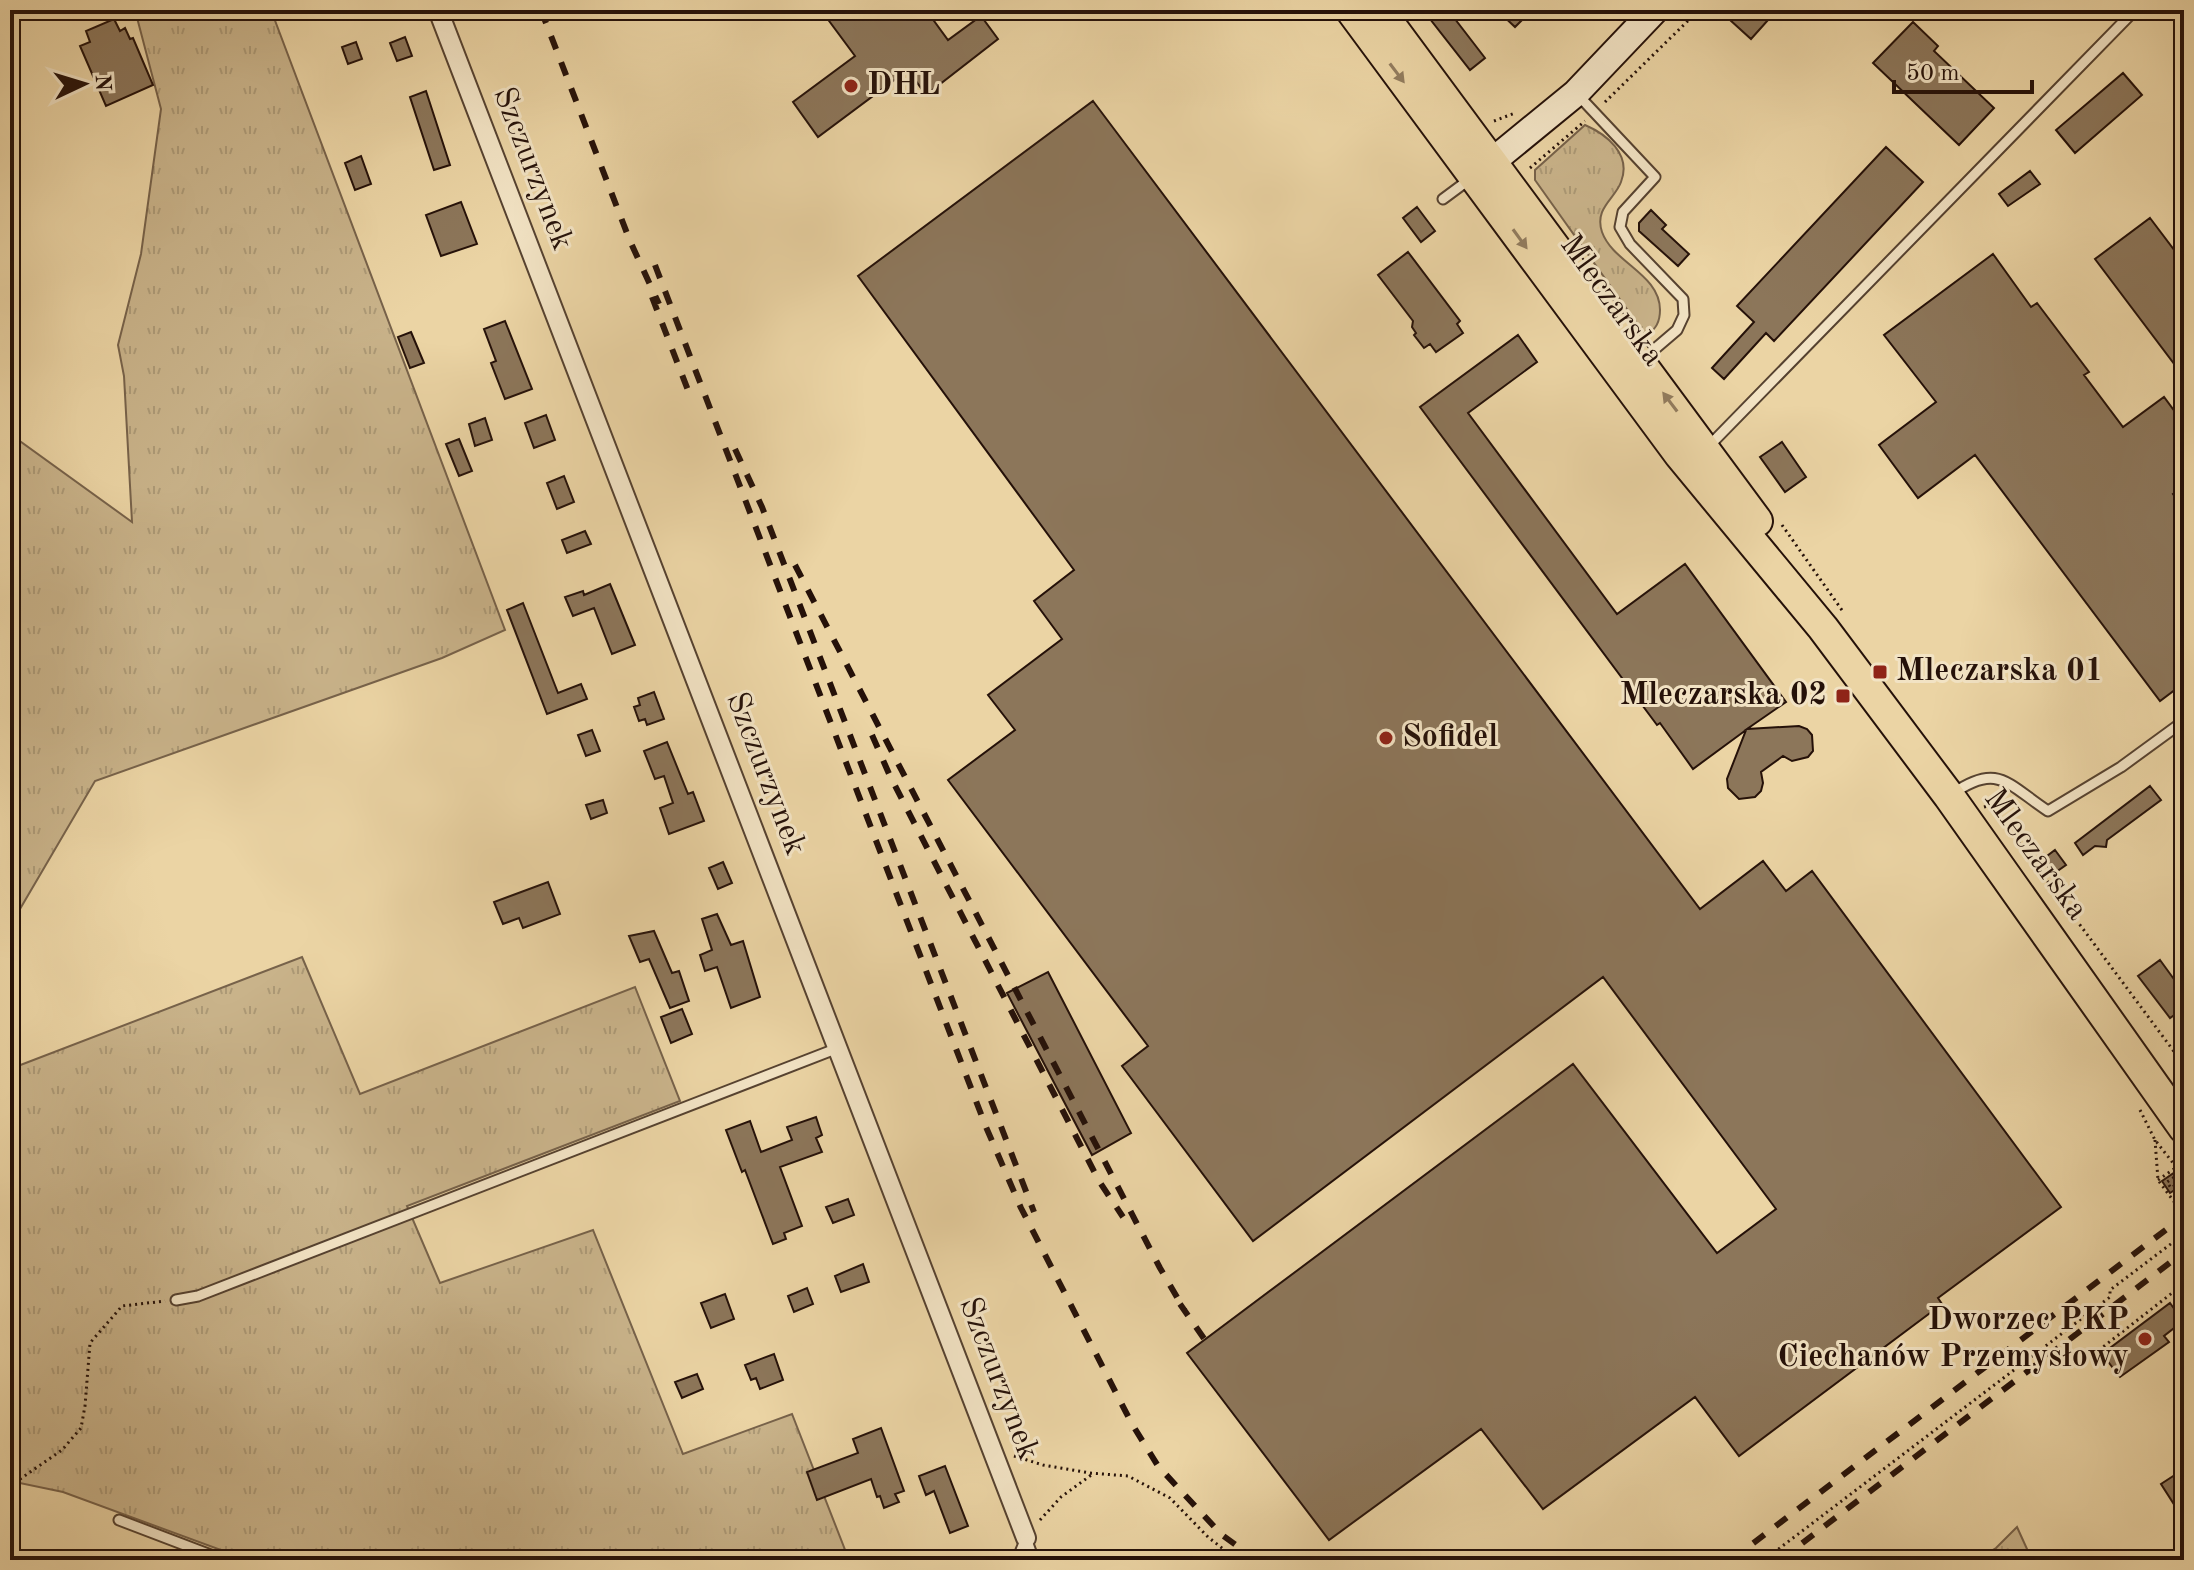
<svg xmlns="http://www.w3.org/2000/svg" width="2194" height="1570" font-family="'Old Standard TT',serif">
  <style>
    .grass { fill: url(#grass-tufts); stroke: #77624a; stroke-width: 2 }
    .building { fill: #8c765a; stroke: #251109; stroke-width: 2 }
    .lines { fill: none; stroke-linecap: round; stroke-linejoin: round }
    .lane-casing { stroke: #564230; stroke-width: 13 }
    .street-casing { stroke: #564230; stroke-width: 22 }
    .secondary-casing { stroke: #251109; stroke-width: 30 }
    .primary-casing { stroke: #251109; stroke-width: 34 }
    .path { stroke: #251109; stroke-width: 3; stroke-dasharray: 2 4; stroke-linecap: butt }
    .lane { stroke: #f2e3c4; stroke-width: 9 }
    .street { stroke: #f2e3c4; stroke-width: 18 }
    .secondary { stroke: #f2e3c4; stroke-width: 26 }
    .primary { stroke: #ebd4a4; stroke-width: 30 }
    .rail { stroke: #251109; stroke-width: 6; stroke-dasharray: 14 14; stroke-linecap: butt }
    .oneway { fill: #927c5e }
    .poi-dot { fill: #8f2418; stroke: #f2e3c4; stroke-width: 3 }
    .labels { text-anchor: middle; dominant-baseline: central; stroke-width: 6; stroke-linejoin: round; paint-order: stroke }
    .poi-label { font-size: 32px; font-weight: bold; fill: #251109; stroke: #f2e3c4; text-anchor: start }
    .street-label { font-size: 32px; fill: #251109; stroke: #f2e3c4 }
  </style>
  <defs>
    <pattern id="grass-tufts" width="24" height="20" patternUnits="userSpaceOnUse" patternTransform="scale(2)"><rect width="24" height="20" fill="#c9b38a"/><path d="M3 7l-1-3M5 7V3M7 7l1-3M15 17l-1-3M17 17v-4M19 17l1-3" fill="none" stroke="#ac9976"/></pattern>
  </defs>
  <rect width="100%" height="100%" fill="#ebd4a4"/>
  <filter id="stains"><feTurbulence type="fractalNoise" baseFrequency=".0025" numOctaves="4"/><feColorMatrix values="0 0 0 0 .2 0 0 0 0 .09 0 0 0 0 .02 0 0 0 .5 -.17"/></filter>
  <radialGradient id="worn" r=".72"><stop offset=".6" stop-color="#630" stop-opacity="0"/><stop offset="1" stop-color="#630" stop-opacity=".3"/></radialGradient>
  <path class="grass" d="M135,10H271L505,630L442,658L95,781L10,926V434L132,522L124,376L118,345L141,254L161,109Z
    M1585,125C1606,134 1632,154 1621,182C1615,199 1594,208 1602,232C1613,263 1660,274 1660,310C1660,322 1656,329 1646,336L1535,180V170Z
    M302,957L360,1094L635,987L680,1101L407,1206L440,1283L593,1230L683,1454L792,1414L849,1560H248L63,1492L10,1481V1069Z
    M2017,1527L2032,1560H1976L1996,1548Z"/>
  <path class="building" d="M821,10H926L948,40L981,16L998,39L926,95L908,70L818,137L793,102L855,56Z
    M1423,10H1448L1485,58L1470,70Z
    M1497,10H1532L1515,27Z
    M1719,10H1777L1751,39Z
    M114,19L120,31L125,28L130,39L133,38L153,85L106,106L80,46L90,42L86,31Z
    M1913,22L1938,46L1934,51L1994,108L1959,145L1873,63Z
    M405,37L412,56L397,61L390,43Z
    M356,42L362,59L348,64L342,47Z
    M2123,73L2142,95L2075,153L2056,130Z
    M426,91L450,165L434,170L410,97Z
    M1093,101L1700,909L1763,861L1786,891L1812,871L2061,1207L1938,1298L1942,1304L1739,1456L1695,1397L1543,1509L1481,1429L1329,1540L1187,1353L1573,1064L1717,1253L1776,1209L1603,977L1253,1241L1122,1066L1148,1046L948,780L1015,730L988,695L1062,639L1034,601L1074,570L858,276Z
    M1886,147L1923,182L1774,341L1766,333L1724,379L1712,368L1754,322L1737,306Z
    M361,156L371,184L355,190L345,163Z
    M2030,171L2040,184L2008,206L1999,194Z
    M461,202L477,244L441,256L426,215Z
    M1417,207L1435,231L1421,242L1403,218Z
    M1651,210L1666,225L1662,229L1689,254L1678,266L1639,231V223Z
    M2150,218L2184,263V377L2095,259Z
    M1408,252L1460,321L1457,324L1463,333L1436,352L1430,344L1424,348L1414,335L1416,333L1412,327L1413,321L1378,275Z
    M1993,254L2031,307L2037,303L2089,372L2084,375L2123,427L2164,397L2184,424V486L2173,494L2184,509V683L2160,701L1975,455L1918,498L1879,445L1936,402L1884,335Z
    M505,321L532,389L505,399L491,363L496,361L484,329Z
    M411,332L424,363L410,368L398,337Z
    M1518,335L1537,362L1468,413L1617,614L1685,564L1786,702L1747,729L1799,726L1807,729L1812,735L1813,751L1808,757L1792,761L1783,756L1761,772L1763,783L1761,791L1755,797L1739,799L1728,788L1727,779L1746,730L1693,769L1660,723L1657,725L1420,407Z
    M546,415L555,440L534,448L525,423Z
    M485,418L492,440L475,446L469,424Z
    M459,439L472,471L459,476L446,444Z
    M1782,442L1806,477L1785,492L1760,457Z
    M564,476L574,502L557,509L547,483Z
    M585,531L591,544L567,553L562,540Z
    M610,584L635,645L612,654L594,608L573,616L565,597L583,591L584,595Z
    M523,603L558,693L581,684L587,699L547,714L507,610Z
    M654,692L664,719L647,725L645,719L639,721L634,707L640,705L638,698Z
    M592,730L600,751L586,756L578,735Z
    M667,742L688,794L693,792L704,821L669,834L660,808L673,803L664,776L655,779L644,751Z
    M2150,786L2161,800L2107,840L2106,847L2095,846L2083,855L2075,843Z
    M603,800L607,813L591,819L586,805Z
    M2055,850L2066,865L2053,874L2043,859Z
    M723,862L732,883L718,889L709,868Z
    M548,882L560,914L523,928L519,918L503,924L494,902Z
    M717,914L731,945L743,941L760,997L731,1008L717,967L705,971L700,955L712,950L702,919Z
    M654,931L672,973L679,971L689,1001L670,1008L649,959L640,962L629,936Z
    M2160,960L2184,993V1008L2170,1018L2138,976Z
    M1048,972L1131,1133L1092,1155L1007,993Z
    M682,1009L692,1034L671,1043L661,1017Z
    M816,1117L822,1135L816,1138L822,1152L780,1167L802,1226L784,1233L786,1239L773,1244L745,1170L742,1172L726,1130L750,1121L761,1152L792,1140L787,1127Z
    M2184,1166V1184L2170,1193L2162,1181Z
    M848,1199L854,1215L833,1223L826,1207Z
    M863,1264L869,1282L841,1292L835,1276Z
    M807,1288L813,1304L794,1312L788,1296Z
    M725,1294L734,1319L711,1328L701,1303Z
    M2170,1303L2183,1321L2164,1336L2169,1342L2120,1377L2102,1354Z
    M774,1354L783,1380L760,1389L756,1378L751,1380L745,1365Z
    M697,1374L703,1389L682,1398L675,1382Z
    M881,1428L904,1491L895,1494L899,1502L884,1508L880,1496L877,1497L871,1479L817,1500L807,1472L858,1453L853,1439Z
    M945,1466L968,1526L950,1533L934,1491L926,1495L919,1476Z
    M2184,1469V1520L2161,1484Z"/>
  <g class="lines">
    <g class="lane-casing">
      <path id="lane" d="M1578,95L1655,177L1623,212L1620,227L1630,244L1683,299L1684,315L1677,330L1643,359
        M1443,199L1470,179
        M1708,447L2135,10
        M1952,794C1998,762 2007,784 2048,811L2121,767L2184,721
        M176,1300L198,1296L838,1048
        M119,1520L224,1560
        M1026,1538L1034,1560
        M1017,1560L1026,1538"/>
    </g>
    <g class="street-casing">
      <path id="street" d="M438,10L1026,1538"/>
    </g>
    <g class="secondary-casing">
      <path id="secondary" d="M1477,174L1576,93L1655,10"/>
    </g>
    <g class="primary-casing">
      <path id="primary" d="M1351,10L1680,455L1823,628L1949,796L2184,1128
        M1379,10L1757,521"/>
    </g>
    <path class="path" d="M1605,102L1699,10
      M1494,121L1515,113
      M1530,168L1585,121
      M1782,525L1844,613
      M1984,807L1991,805L2184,1065
      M2140,1110L2155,1140L2184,1177
      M2155,1140L2158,1180L2175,1203L2184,1196
      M2179,1174L2167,1182L2171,1188L2184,1179
      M2158,1180L2184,1162
      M2175,1203L2184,1215
      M2094,1354L2172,1293L2184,1306
      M1014,1456L1043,1465L1090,1473L1128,1476L1170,1498L1208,1537L1237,1560
      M10,1486L62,1450L81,1428L85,1406L90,1343L122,1306L165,1301
      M1040,1520L1061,1497L1094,1473
      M1764,1560L2110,1297V1290L2184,1234"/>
    <use href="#lane" class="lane"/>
    <use href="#street" class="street"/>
    <use href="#secondary" class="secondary"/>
    <use href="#primary" class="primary"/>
    <path class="rail" d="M541,10L630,241L659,304
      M655,265L986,1127L1021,1208L1132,1424L1158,1466L1222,1535L1257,1560
      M652,297L691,398
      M735,449L762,507L1034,1212
      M795,565L1160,1268L1185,1311
      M872,735L890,776L1099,1181L1123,1217
      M1180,1304L1205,1340
      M1731,1560L2184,1216
      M1780,1560L2184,1252"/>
  </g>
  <defs><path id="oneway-solid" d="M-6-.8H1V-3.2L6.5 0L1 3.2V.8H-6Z" transform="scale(2)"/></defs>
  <g class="oneway">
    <use href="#oneway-solid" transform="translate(1397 73) rotate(53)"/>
    <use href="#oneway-solid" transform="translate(1520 239) rotate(54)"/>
    <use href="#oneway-solid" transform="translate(1670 402) rotate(-127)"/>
  </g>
  <g class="poi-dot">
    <circle cx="851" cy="86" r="8"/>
    <rect x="1872" y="664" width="16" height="16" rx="4"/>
    <rect x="1835" y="688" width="16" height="16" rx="4"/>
    <circle cx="1386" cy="738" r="8"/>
    <circle cx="2145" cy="1339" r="8"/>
  </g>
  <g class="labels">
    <g class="poi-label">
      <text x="867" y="86">DHL</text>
      <text x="1896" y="672">Mleczarska 01</text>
      <text x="1827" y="696" text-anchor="end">Mleczarska 02</text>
      <text x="1402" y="738">Sofidel</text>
      <text x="2129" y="1321" text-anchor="end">Dworzec PKP<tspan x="2129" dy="37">Ciechanów Przemysłowy</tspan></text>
    </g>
    <g class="street-label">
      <text transform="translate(532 169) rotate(69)">Szczurzynek</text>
      <text transform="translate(1611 301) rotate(54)">Mleczarska</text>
      <text transform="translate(765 774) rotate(69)">Szczurzynek</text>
      <text transform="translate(2035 855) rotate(54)">Mleczarska</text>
      <text transform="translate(998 1379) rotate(69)">Szczurzynek</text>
    </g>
  </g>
  <rect width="2194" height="1570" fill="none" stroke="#ebd4a4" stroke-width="40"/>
  <rect x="12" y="12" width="2170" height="1546" fill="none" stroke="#251109" stroke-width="4"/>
  <rect x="20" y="20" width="2154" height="1530" fill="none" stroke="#251109" stroke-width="2"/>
  <g transform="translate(84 84) rotate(86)" stroke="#f2e3c4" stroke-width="6" paint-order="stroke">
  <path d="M0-6L14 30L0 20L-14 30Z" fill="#251109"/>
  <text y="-12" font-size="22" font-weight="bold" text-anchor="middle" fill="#251109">N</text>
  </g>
  <path d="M1894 80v12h138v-12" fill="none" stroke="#251109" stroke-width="4"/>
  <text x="1906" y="80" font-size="24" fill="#251109" stroke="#f2e3c4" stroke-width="6" paint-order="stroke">50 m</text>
  <rect width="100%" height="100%" filter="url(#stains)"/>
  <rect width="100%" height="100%" fill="url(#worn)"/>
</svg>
